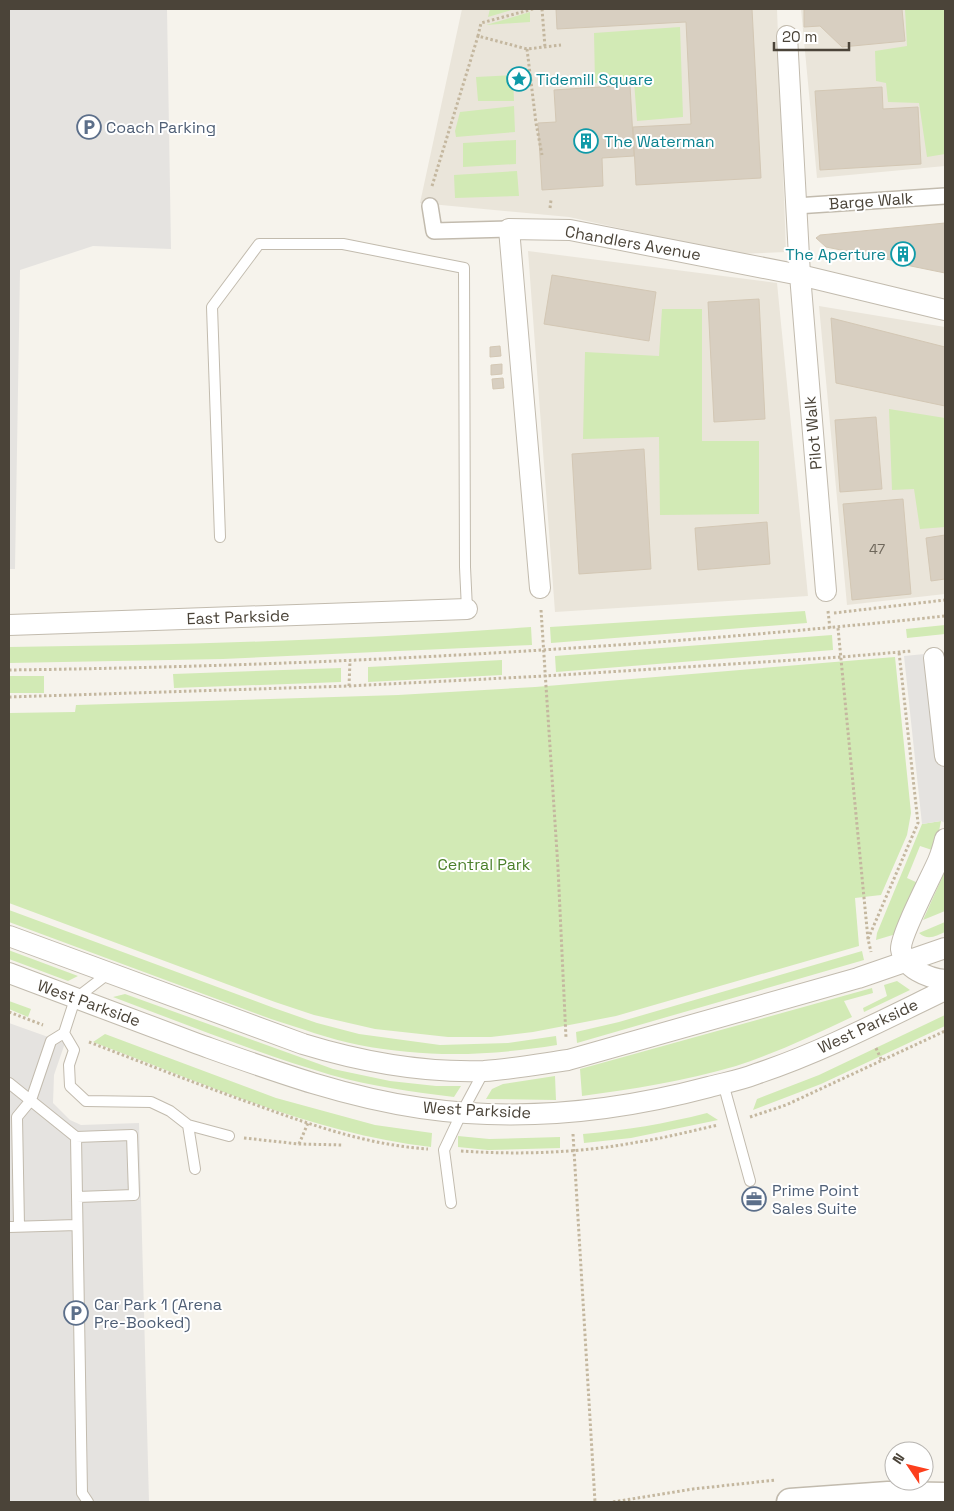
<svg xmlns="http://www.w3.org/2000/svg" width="954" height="1511" font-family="'Space Grotesk',sans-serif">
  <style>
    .residential { fill: #eae5da }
    .green { fill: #d2eab5 }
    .parking { fill: #e5e3e0 }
    .building { fill: #d8cfc1; stroke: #d3c7b4 }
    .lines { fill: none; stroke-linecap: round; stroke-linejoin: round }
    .service-casing { stroke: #c2bbae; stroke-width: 12 }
    .pedestrian-casing { stroke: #c2bbae; stroke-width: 18 }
    .minor-casing { stroke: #c2bbae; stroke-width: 22 }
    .tertiary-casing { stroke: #c2bbae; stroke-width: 29 }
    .path { stroke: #c4b79f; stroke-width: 3; stroke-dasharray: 2.5 2.5; stroke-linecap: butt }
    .service { stroke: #fff; stroke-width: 10 }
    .pedestrian { stroke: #fff; stroke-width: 15 }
    .minor { stroke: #fff; stroke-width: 20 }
    .tertiary { stroke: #fff; stroke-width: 26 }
    .labels { text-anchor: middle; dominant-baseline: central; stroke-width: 4; stroke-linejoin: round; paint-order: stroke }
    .number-label { font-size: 14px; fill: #6e675b }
    .culture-label { font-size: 16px; fill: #0d838f; stroke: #fff; text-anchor: start }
    .service-label { font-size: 16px; fill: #4e5e75; stroke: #fff; text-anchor: start }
    .street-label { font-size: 16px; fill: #4b4439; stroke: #fff }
    .park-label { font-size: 16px; fill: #4a7f2a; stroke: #fff }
  </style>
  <rect width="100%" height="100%" fill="#f6f3ec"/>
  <path class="residential" d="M462,9H777L786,252L736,254L569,217L420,203Z
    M801,9H945V166L817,178Z
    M528,251L777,283L808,596L555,612Z
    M819,306L945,327V594L847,605Z"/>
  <path class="green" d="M490,9H515L488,17Z
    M905,9H945V154L927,157L919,103L888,102L886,83L876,81L875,51L907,46Z
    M530,12V22L486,25Z
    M680,27L683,117L637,121L634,81L595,83L594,33Z
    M513,75L514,101H478L476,77Z
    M514,106L515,132L456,137L455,131L460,112Z
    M516,140V164L463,167V143Z
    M517,171L519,196L455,198L454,175Z
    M662,309H702V441H759V514L660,515L659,437L583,439L585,352L659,356Z
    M889,409L945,418V527L920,529L914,489L892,490Z
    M805,611L807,623L551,643L550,627Z
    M945,625V634L907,638L906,629Z
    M531,627L532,645L223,659L9,663V647C183,645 357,640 531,627Z
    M832,635L833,650L556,672L555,656Z
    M895,657L911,813L907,835L881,895L855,898L859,946L616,1016L533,1032L491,1037H448L375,1029L314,1015L275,1002L9,903V713L75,712L76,705L398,695L535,687Z
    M502,660V675L368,682V667Z
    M341,668V682L174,688L173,674Z
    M9,676H44V693H9Z
    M941,821L938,836L932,850L920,846L907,878L918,883L896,934L876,940L877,933L922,824Z
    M945,871V911L923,920Z
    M9,910L274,1008L317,1023L359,1034L440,1045L508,1043L556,1036L557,1045C489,1056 427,1058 359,1045C329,1039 300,1028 271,1019L9,922Z
    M945,922V932C936,936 928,941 919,933Z
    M9,950L11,951L78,976L68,981L9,959Z
    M862,951L864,960L577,1043L576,1032L619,1022Z
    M897,981L910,990L864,1012L863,1008L887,996L884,985Z
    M872,988L873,993L844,1001L852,1017C814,1035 776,1053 736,1066C685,1081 633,1089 582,1096L580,1069Z
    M125,994L333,1069L390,1081L436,1086H461L454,1097C412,1092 371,1086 331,1075C257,1053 185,1024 113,997Z
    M9,1001L31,1009L28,1017L9,1009Z
    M945,1015V1026L821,1084L753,1110L757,1099L819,1075Z
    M105,1034L276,1098L375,1125L432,1133L431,1147C314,1134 203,1083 93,1042Z
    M555,1076L556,1100L486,1099L492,1089L503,1084Z
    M707,1113L718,1120L631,1138L584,1143L583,1134C627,1130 664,1124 707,1113Z
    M458,1136L489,1139L560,1137V1148L488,1150L458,1147Z"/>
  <path class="parking" d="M9,9H167L171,249L93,246L20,270L15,569H9Z
    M945,652V823L941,821L922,824L904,656Z
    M9,1023L65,1043L54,1075L53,1103L70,1120L81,1125L139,1123L149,1502H9Z"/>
  <path class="building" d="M556,9H752L761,178L636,185L633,127L691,124L686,22L557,29Z
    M804,9H902L905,41L842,47L820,26L804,27Z
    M630,85L634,156L602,158L603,186L542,190L538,123L556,122L554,90Z
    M882,87L883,109L918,107L921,164L820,170L815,91Z
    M945,223V273L901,264L896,261L826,247L816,238L820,235Z
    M552,275L656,292L649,341L544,324Z
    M759,299L765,419L714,422L708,302Z
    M831,318L945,347V406L836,383Z
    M500,346L501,356L490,357V347Z
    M502,364V374L491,375V365Z
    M503,378L504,388L493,389L492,379Z
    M876,417L882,489L840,492L835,420Z
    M644,449L651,569L579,574L572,454Z
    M903,499L911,594L852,600L843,504Z
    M767,522L770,564L698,570L695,528Z
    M945,535V579L931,581L926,538Z"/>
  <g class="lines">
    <g class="service-casing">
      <path id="service" d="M220,537L212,307L259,244H343L464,268L465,567L467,609
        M64,1033L74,1050L69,1065L70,1086L86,1101L151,1102L170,1111L188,1125L195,1169
        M9,1083L76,1137L132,1135L134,1195L77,1197
        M723,1083L750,1181
        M188,1125L229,1136
        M76,1137L82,1493L88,1502
        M451,1203L444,1150L462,1112L484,1071
        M19,1226L17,1117L31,1100L51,1041L64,1033L75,999L109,973
        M9,1227L77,1225"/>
    </g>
    <g class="pedestrian-casing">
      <path id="pedestrian" d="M430,206L434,231L509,229
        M796,206L945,196"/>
    </g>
    <g class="minor-casing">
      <path id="minor" d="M787,36L800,275L826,591
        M540,588L509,229L570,230L800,275L945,310
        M9,625L467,609
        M934,658L945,756
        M945,839C943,847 941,854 938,861C931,877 900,936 901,949C904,969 928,978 945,980
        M9,936L303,1044C362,1062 422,1073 484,1071C512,1069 540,1064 568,1060L858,978L945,948
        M9,973C72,997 135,1020 198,1044C271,1070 344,1097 421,1108C517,1122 615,1112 709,1087C724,1083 741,1080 756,1074C822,1052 883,1020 945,990"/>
    </g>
    <g class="tertiary-casing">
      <path id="tertiary" d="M790,1502L888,1495L945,1496"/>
    </g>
    <path class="path" d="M533,9L481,23L478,36L527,49L561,45
      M542,9L545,47
      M527,49L536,123L542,155
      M432,186L478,36
      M550,208L551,200
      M541,610L558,868L566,1038
      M828,611L830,629
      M834,613L945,600
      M838,628L868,939L871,952
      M9,670C322,666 634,649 945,616
      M349,686L350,661
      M9,697L349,686L545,676L841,657L912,651
      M868,939L918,823L899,652
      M9,1012L43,1025
      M89,1042C146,1064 202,1086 259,1106C314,1126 369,1145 428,1149
      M876,1048L882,1061
      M750,1117L786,1105L945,1031
      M573,1134L595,1502
      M244,1138L299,1144L343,1145
      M299,1144L308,1123
      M461,1151C519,1155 581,1153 638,1142C665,1138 691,1131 718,1125
      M613,1502L693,1489L776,1480"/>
    <use href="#service" class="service"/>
    <use href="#pedestrian" class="pedestrian"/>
    <use href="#minor" class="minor"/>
    <use href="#tertiary" class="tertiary"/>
  </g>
  <defs>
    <g id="sight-ring" transform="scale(1.25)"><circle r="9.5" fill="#fff" stroke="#0f9aa8" stroke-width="1.5"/><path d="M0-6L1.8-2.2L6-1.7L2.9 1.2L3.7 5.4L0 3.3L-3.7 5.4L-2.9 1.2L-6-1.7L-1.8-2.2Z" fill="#0f9aa8"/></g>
    <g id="parking-ring" transform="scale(1.25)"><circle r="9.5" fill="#fff" stroke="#5c6f8a" stroke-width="1.5"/><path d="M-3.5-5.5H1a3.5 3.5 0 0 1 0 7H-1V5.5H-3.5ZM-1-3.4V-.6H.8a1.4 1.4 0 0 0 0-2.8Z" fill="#5c6f8a"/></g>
    <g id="building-ring" transform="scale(1.25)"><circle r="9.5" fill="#fff" stroke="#0f9aa8" stroke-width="1.5"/><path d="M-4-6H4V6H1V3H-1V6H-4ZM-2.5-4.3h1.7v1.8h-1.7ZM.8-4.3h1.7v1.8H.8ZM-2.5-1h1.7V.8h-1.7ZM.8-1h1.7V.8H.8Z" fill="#0f9aa8"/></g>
    <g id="office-ring" transform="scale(1.25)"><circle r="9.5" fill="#fff" stroke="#5c6f8a" stroke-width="1.5"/><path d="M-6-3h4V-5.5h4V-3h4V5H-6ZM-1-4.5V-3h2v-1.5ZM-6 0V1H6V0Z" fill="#5c6f8a"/></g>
  </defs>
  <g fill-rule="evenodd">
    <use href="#sight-ring" x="519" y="79"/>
    <use href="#parking-ring" x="89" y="127"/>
    <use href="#building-ring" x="586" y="141"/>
    <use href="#building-ring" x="903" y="254"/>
    <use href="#office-ring" x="754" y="1199"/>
    <use href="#parking-ring" x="76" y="1313"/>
  </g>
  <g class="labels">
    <g class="number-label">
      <text x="877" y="549">47</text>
    </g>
    <g class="culture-label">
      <text x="536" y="79">Tidemill Square</text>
      <text x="604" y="141">The Waterman</text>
      <text x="886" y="254" text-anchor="end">The Aperture</text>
    </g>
    <g class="service-label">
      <text x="106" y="127">Coach Parking</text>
      <text x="772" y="1190">Prime Point<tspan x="772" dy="18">Sales Suite</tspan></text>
      <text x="94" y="1304">Car Park 1 (Arena<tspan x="94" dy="18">Pre-Booked)</tspan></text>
    </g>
    <g class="street-label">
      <text transform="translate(871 201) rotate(-4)">Barge Walk</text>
      <text transform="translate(633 243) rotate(10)">Chandlers Avenue</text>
      <text transform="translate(813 433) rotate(-95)">Pilot Walk</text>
      <text transform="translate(238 617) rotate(-2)">East Parkside</text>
      <text transform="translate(89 1003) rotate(20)">West Parkside</text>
      <text transform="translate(868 1026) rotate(-25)">West Parkside</text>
      <text transform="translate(477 1110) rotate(3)">West Parkside</text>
    </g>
    <g class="park-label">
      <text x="484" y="864">Central Park</text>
    </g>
  </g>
  <rect width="954" height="1511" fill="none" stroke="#4b4439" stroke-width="20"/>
  <g transform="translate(909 1466) rotate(305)"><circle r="24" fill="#ffffff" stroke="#b7b4b0"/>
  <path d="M0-4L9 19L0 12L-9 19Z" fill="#fc3f1d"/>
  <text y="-8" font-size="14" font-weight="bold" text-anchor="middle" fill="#4b4439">N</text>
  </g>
  <path d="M774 42v8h75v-8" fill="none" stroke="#4b4439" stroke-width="2.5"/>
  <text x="782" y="42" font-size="15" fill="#4b4439" stroke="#ffffff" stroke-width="4" paint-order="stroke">20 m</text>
</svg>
